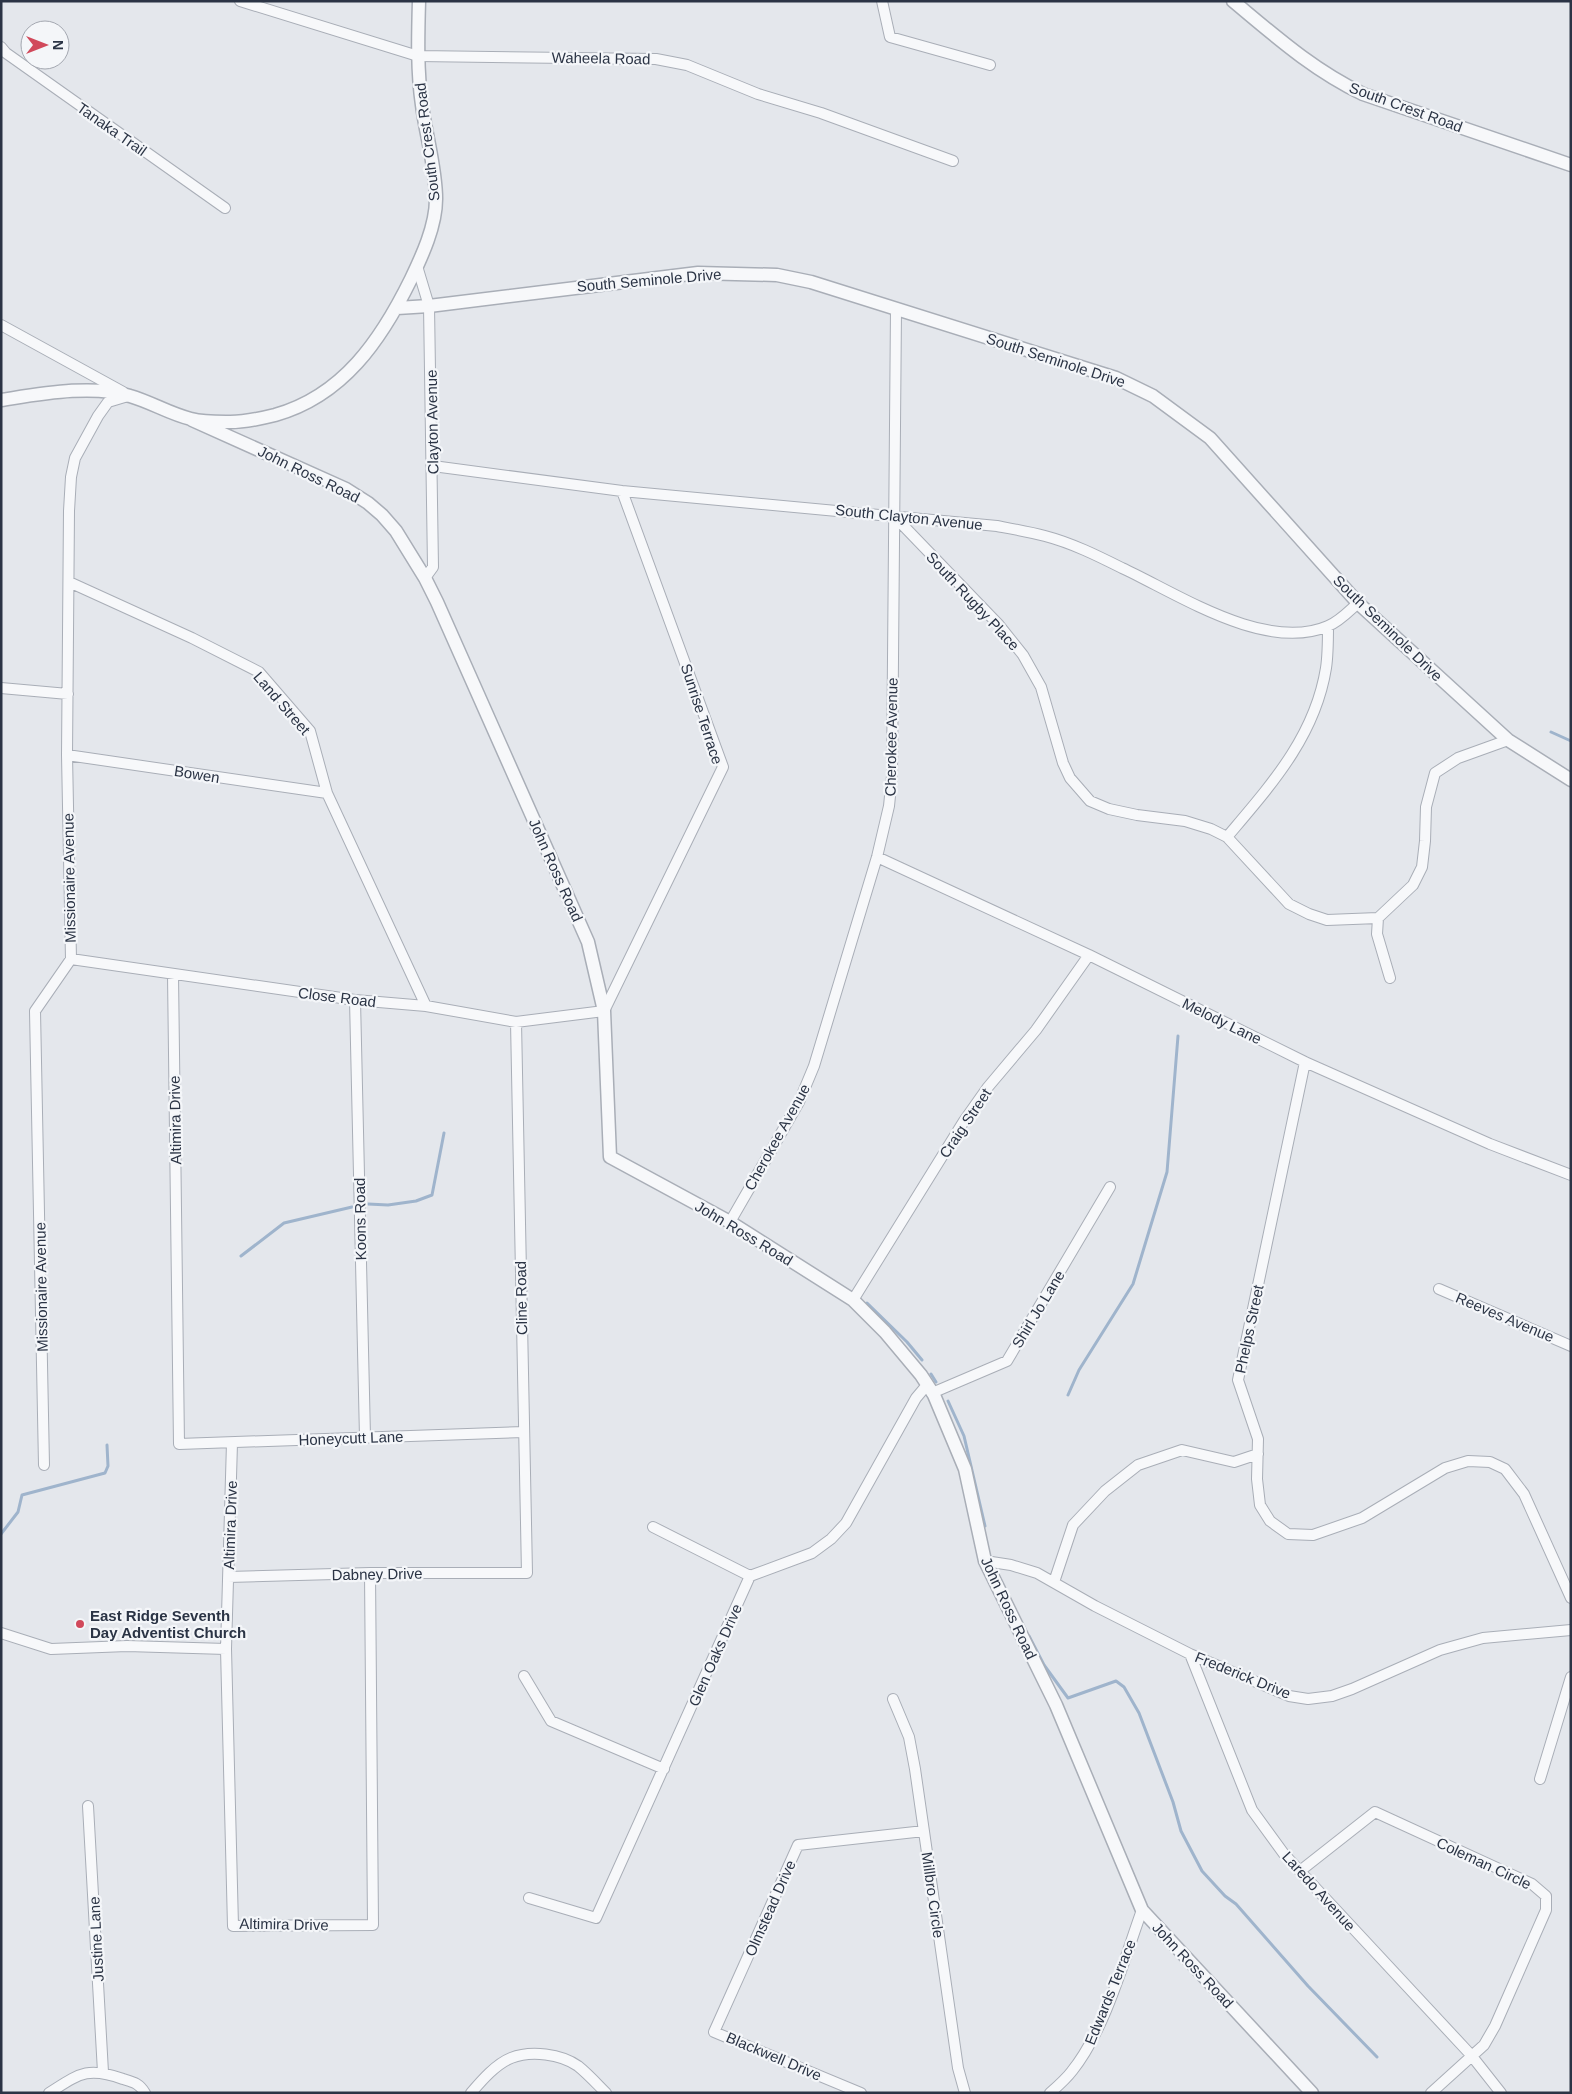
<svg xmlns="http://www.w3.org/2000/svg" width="1572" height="2094" font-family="Arial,sans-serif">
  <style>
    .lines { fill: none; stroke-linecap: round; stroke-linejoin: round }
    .stream { stroke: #9fb4cc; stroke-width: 3 }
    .minor-casing { stroke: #a9aeb7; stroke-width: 12 }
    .tertiary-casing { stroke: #a9aeb7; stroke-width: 15 }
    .minor { stroke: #f7f8fa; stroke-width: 10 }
    .tertiary { stroke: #f7f8fa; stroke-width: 12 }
    .poi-dot { fill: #d1495b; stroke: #f4f6f9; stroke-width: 2 }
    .labels { text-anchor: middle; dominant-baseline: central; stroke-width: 4.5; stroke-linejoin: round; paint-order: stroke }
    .street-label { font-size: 15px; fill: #2b3445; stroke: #f4f6f9 }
    .poi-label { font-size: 15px; font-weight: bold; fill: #2b3445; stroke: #f4f6f9; text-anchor: start }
  </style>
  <rect width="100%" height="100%" fill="#e4e7ec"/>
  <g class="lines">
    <path class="stream" d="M1551,732L1571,741
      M368,1204L388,1205L416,1201L432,1195L444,1133
      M241,1256L284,1223L352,1207
      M867,1303L907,1342L922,1360
      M931,1374L936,1382
      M1068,1395L1079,1370L1133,1284L1167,1172L1178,1036
      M948,1401L964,1436L985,1526
      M1,1534L18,1512L22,1495L105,1473L108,1466L107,1445
      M1029,1636L1044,1665L1068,1698L1116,1681L1124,1687L1139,1713L1173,1802L1181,1831L1202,1871L1225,1896L1236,1904L1308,1986L1377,2057"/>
    <g class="minor-casing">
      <path id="minor" d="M240,1L418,56L656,59L687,65L758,94L821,113L953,161
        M882,1L890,37L990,65
        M1,47L6,53L225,208
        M417,266L429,306L433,567L425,578
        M1,325L123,392
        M433,466L622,491L997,526C1013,529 1030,532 1045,536C1072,543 1098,556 1122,568C1178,594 1266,653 1328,626C1340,621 1349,611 1358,603
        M894,516L999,625L1023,655L1041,687L1063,763L1070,778L1090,801L1109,809L1137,815L1185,821L1211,829L1227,837L1289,904L1309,914L1327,920L1378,918L1413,885L1422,867L1425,841L1426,807L1435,773L1458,758L1508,740
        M69,582L192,638L259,672L310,731L327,793L426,1006
        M1,688L68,694
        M67,755L327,793
        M1227,837C1270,786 1315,737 1326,668C1328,655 1328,640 1328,626
        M877,857L1089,955L1305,1062L1490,1144L1571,1175
        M1378,918L1377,934L1390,978
        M71,959L355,1000L426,1006L516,1022L604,1011L723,767L622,491
        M173,975L179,1444L524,1432
        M355,1000L365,1437
        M1305,1062L1238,1380L1258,1439L1257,1479L1260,1505L1270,1521L1288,1534L1313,1535L1362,1518L1445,1468L1468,1461L1490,1462L1505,1469L1524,1494L1571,1598
        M730,1222L799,1102L814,1066L877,857L889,806L892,776L896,309
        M1439,1289L1571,1346
        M853,1300L964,1121L988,1087L1036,1030L1089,955
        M932,1393L1007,1361L1110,1187
        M232,1443L226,1649L233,1926L373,1925L370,1573
        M44,1465L35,1011L71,959L67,755L69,511L71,477L75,458L98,416L108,402L128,396
        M653,1527L750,1576
        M985,1561L1011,1565L1037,1573L1095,1606L1190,1654L1289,1696L1308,1699L1332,1696L1352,1689L1440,1650L1483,1638L1571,1630
        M228,1577L370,1573H527L516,1022
        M1054,1582L1073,1525L1105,1491L1138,1465L1182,1450L1234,1462L1258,1454
        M1,1633L51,1649L127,1646L226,1649
        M1190,1654L1252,1810L1284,1854L1471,2055L1501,2093
        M524,1676L551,1721L664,1769
        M893,1699L909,1737L915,1769L958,2068L965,2093
        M1540,1779L1571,1677
        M88,1806L103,2072
        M1300,1871L1375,1812L1532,1884L1546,1896V1910L1495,2026L1484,2045L1431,2093
        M529,1898L596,1918L750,1576L812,1553L831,1539L846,1523L916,1398L927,1385
        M49,2093C79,2074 87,2066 123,2079C133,2082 139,2083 145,2093
        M471,2093C482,2080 496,2064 511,2058C531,2050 561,2054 578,2066C588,2074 597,2084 606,2093
        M861,2093L714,2032L798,1845L924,1831
        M1050,2093C1058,2086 1066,2079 1072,2071C1105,2030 1124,1960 1142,1910"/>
    </g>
    <g class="tertiary-casing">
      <path id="tertiary" d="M1233,1C1275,36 1313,70 1363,94L1571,165
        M397,308L429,306L698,273L777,275L811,282L1116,378L1153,396L1210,438L1358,603L1508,740L1571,780
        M1,400C40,394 92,384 130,396C151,402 170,414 191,419C202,422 215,422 226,422C242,423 259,419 275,415C343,396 381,340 411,279C422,256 436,226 436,199C436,168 426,136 422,105C417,71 418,36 419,1
        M192,420L346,489L368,503L382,515L396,531L425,578L437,602L588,942L604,1011L610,1157L730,1222L853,1300L885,1332L921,1375L934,1395L965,1469L985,1561L1056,1705L1142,1910L1312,2093"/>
    </g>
    <use href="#minor" class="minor"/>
    <use href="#tertiary" class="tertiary"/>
  </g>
  <circle class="poi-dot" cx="80" cy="1624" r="5"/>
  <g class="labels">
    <g class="street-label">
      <text transform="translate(601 58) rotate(1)">Waheela Road</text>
      <text transform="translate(1406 107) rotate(20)">South Crest Road</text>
      <text transform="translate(112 129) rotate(35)">Tanaka Trail</text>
      <text transform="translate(427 142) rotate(-97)">South Crest Road</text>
      <text transform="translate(649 280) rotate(-5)">South Seminole Drive</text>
      <text transform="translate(1056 360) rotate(18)">South Seminole Drive</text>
      <text transform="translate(432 422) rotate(-91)">Clayton Avenue</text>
      <text transform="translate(309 474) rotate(26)">John Ross Road</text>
      <text transform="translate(909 517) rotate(6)">South Clayton Avenue</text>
      <text transform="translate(973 601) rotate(47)">South Rugby Place</text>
      <text transform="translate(1388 628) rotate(44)">South Seminole Drive</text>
      <text transform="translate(282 703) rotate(49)">Land Street</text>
      <text transform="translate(702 714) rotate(72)">Sunrise Terrace</text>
      <text transform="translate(891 737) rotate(-89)">Cherokee Avenue</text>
      <text transform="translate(197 774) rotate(9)">Bowen</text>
      <text transform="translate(556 870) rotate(66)">John Ross Road</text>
      <text transform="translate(69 878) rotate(-91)">Missionaire Avenue</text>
      <text transform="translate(337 997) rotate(7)">Close Road</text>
      <text transform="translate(1222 1021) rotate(26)">Melody Lane</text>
      <text transform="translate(175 1120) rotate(-91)">Altimira Drive</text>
      <text transform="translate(965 1123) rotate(-56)">Craig Street</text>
      <text transform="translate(777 1137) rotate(-61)">Cherokee Avenue</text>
      <text transform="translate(360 1219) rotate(-91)">Koons Road</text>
      <text transform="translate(744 1233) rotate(31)">John Ross Road</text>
      <text transform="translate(41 1287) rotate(-91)">Missionaire Avenue</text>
      <text transform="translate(521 1298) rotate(-91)">Cline Road</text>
      <text transform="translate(1038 1309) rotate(-59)">Shirl Jo Lane</text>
      <text transform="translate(1505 1317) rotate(23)">Reeves Avenue</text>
      <text transform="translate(1249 1329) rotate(-78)">Phelps Street</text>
      <text transform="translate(351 1438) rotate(-2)">Honeycutt Lane</text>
      <text transform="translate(230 1525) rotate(-88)">Altimira Drive</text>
      <text transform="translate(377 1574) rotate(-1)">Dabney Drive</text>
      <text transform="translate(1009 1608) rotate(65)">John Ross Road</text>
      <text transform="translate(715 1655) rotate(-66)">Glen Oaks Drive</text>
      <text transform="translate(1243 1675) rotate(22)">Frederick Drive</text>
      <text transform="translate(1484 1863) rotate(25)">Coleman Circle</text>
      <text transform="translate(1319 1891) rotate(48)">Laredo Avenue</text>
      <text transform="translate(933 1895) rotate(82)">Millbro Circle</text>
      <text transform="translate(770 1908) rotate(-66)">Olmstead Drive</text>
      <text transform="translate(284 1924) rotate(1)">Altimira Drive</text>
      <text transform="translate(96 1939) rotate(-93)">Justine Lane</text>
      <text transform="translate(1193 1965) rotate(47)">John Ross Road</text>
      <text transform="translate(1110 1992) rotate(-68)">Edwards Terrace</text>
      <text transform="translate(774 2056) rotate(23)">Blackwell Drive</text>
    </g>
    <g class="poi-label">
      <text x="90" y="1615">East Ridge Seventh<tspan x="90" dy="17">Day Adventist Church</tspan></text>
    </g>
  </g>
  <rect width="1572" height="2094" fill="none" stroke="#2b3445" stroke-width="5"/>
  <g transform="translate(45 45) rotate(90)"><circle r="24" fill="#f4f6f9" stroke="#a4a8b1"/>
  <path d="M0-4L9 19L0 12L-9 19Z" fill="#d1495b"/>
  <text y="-8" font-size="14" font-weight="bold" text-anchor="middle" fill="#2b3445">N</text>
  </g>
</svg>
